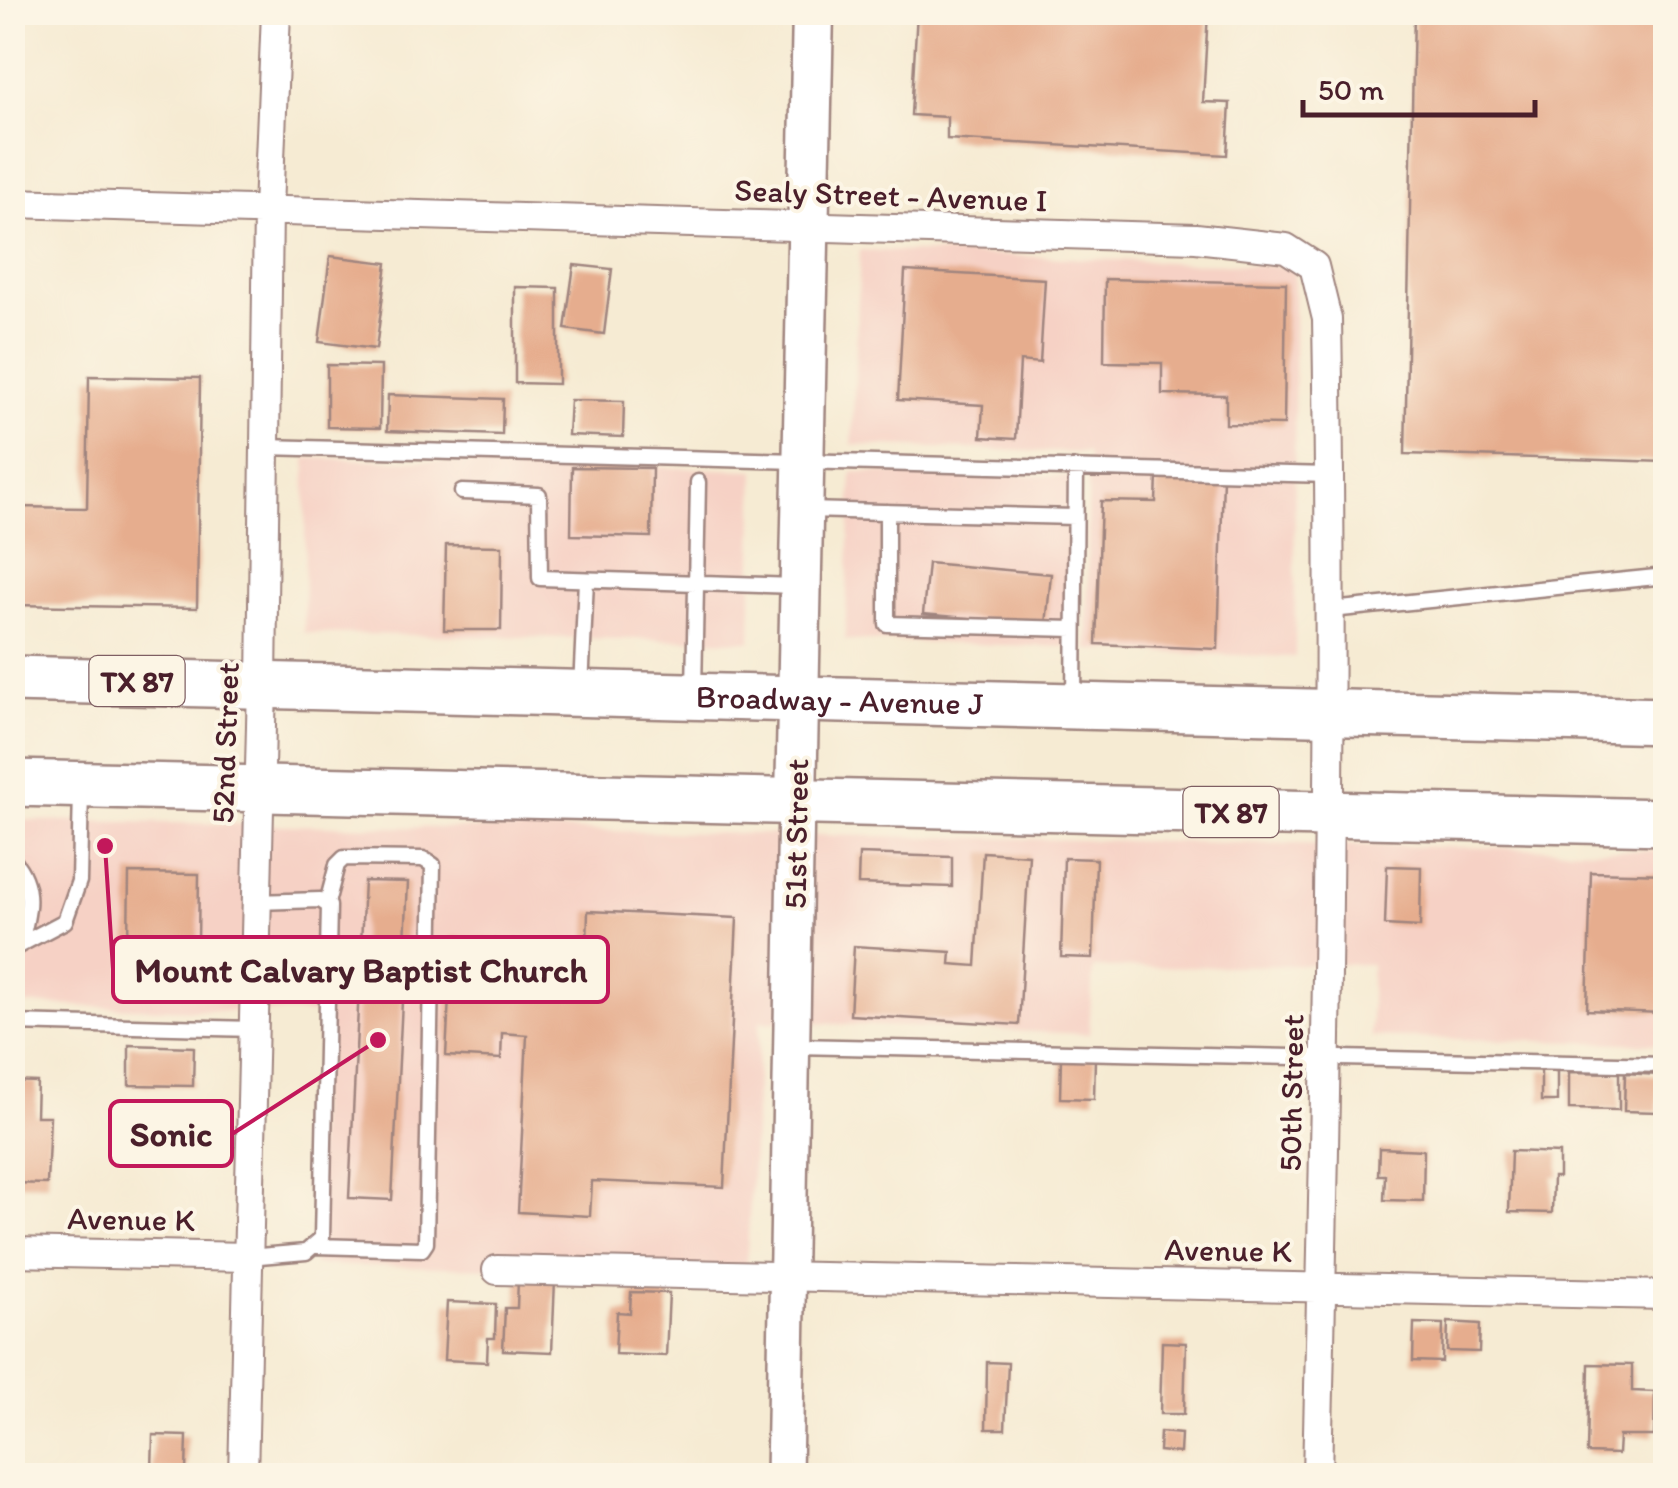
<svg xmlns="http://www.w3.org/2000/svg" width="1678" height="1488" font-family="Itim,sans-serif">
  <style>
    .built { fill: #f6d1c5 }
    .building { fill: #e6ad8e }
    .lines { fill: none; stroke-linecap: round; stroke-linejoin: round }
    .service-casing { stroke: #a0857f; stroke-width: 19 }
    .minor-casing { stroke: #a0857f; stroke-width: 32 }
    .tertiary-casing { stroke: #a0857f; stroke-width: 40 }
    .secondary-casing { stroke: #a0857f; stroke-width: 45 }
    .primary-casing { stroke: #a0857f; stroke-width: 50 }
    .service { stroke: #fff; stroke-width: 14 }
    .minor { stroke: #fff; stroke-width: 28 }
    .tertiary { stroke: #fff; stroke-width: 35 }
    .secondary { stroke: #fff; stroke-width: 40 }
    .primary { stroke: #fff; stroke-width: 45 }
    .labels { text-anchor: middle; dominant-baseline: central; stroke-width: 8; stroke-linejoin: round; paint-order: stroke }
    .shield { fill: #fcf5e5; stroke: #7f5f63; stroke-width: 2.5 }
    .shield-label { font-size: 30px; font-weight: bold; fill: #4a1f2b }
    .street-label { font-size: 32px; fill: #4a1f2b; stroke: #fcf5e5 }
    .leader { fill: none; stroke: #c2185b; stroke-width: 4 }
    .callout-dot { fill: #c2185b; stroke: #fcf5e5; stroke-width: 4 }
    .callout { fill: #fcf5e5; stroke: #c2185b; stroke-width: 4 }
    .callout-label { font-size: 35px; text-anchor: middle; font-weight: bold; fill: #4a1f2b }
  </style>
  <rect width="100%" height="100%" fill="#fcf5e5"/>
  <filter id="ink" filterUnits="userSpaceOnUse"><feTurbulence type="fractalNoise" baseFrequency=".01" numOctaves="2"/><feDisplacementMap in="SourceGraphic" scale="20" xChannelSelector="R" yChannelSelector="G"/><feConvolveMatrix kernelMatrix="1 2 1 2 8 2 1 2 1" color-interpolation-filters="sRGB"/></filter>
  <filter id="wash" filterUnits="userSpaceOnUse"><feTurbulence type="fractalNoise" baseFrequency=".0048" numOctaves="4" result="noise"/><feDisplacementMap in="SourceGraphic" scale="40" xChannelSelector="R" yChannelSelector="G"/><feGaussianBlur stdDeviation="2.25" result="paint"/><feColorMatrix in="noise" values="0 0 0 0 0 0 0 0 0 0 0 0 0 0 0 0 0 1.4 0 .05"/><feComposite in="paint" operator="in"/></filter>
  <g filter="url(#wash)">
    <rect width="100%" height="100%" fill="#f6ebd3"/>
    <path class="built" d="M860,250L1294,267L1295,657L1088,650V453L852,445Z
      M306,458L755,470L751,641L304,633Z
      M852,472L1071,477L1066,647L845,640Z
      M13,820L1665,851V1044L1371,1037V964L1093,968L1089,1034L760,1021L746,1272L314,1265L320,1014L13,1004Z"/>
    <g id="blocks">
      <path class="building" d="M917,12H1208L1203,102L1230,103L1227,155L947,139V117L911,115Z
        M1414,12H1666V462L1405,454Z
        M330,256L387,263L376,349L319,342Z
        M574,265L612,269L604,334L565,329Z
        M905,271L1045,279L1040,363L1020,361L1016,439L981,437L983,405L898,400Z
        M1105,279L1286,283L1284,425L1226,424V395L1162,394V363L1104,362Z
        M515,287L558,288V384L515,383Z
        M327,365L381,366L380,428L327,427Z
        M89,376L200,378L197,608L12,605V507L87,508Z
        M388,395L503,399L502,435L387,431Z
        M570,400L624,401L623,437L568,435Z
        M572,467L652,468L651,537L571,535Z
        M1157,475L1223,477L1218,649L1096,644L1101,501L1156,502Z
        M446,545L502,546L501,630H444Z
        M928,563L1051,574L1046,625L923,614Z
        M983,852L1029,855L1019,1025L850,1015L854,946L951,952L950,964L976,966Z
        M859,854L952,857V887L858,884Z
        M1064,858L1096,859L1093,958L1061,957Z
        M1387,866L1421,867L1420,927L1385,925Z
        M1591,872L1666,874L1662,1013L1587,1010Z
        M129,873L199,874L198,943L128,942Z
        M364,881L408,882L392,1200L349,1198Z
        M588,911L737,918L724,1187L592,1181L590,1216L518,1212L527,1035L502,1033L501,1059L446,1056L452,937L587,944Z
        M129,1045L194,1047L193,1086L129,1085Z
        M1061,1057L1095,1058L1094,1099L1060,1098Z
        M1541,1070L1557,1071V1101H1541Z
        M1569,1072L1619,1073V1110L1569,1109Z
        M1625,1073L1659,1075L1658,1112L1624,1111Z
        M12,1081L37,1082L36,1116H50L47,1184L12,1183Z
        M1379,1148L1424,1150L1423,1201L1384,1200L1385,1175H1378Z
        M1511,1151L1559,1153V1177H1553L1552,1213L1509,1212Z
        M518,1278L555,1280L552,1352L503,1350L505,1308H517Z
        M631,1292L669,1293L666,1356L615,1354L617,1312L630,1313Z
        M447,1302L496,1304L495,1338H488L487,1362L444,1360Z
        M1448,1322L1480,1324L1479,1352L1447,1351Z
        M1414,1323L1443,1324L1442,1362L1413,1361Z
        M1162,1342L1186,1343L1184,1414H1160Z
        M987,1362L1008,1363L1005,1429H986Z
        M1589,1364L1632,1365V1391L1655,1392L1654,1436H1619L1618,1454L1587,1453Z
        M1160,1432L1181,1434L1180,1453L1159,1451Z
        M153,1435L187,1436L186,1472L152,1471Z"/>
    </g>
  </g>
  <g filter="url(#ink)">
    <use href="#blocks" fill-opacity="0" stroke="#a0857f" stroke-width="2.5"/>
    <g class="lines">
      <g class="service-casing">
        <path id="service" d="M265,447L1330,475
          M462,492L539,495L540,578L795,586
          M806,510L1075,517
          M887,512V624L1074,629
          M1331,610L1666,576
          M581,689L586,580
          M694,691L698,482
          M1074,701L1076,468
          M12,859C36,886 29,913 20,945
          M12,949L65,921L79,881L81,789
          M12,1023L254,1029
          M794,1046L1666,1065
          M316,1246L422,1249L426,1243L433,865L423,859L344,858L337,865L327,903
          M248,1257L306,1252L322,1238L329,906L320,900L256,902"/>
      </g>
      <g class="minor-casing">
        <path id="minor" d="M12,203L1196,238L1286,248L1314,266L1327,319C1334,705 1326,1090 1317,1476
          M12,1252L248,1257
          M497,1270L1666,1295
          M243,1476L262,684L268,209L276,12"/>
      </g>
      <g class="tertiary-casing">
        <path id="tertiary" d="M784,1476L796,800"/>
      </g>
      <g class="secondary-casing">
        <path id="secondary" d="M796,800L813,12"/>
      </g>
      <g class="primary-casing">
        <g id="primary">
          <path id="s1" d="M12,679L1666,721"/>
          <path d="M12,783L1666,822"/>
        </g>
      </g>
      <use href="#service" class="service"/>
      <use href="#minor" class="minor"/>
      <use href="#tertiary" class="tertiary"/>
      <use href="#secondary" class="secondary"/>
      <use href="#primary" class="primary"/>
    </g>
  </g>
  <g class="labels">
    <g class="shield">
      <rect x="89.5" y="656" width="95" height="50" rx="8"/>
      <rect x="1183.5" y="787" width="95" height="50" rx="8"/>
    </g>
    <g class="shield-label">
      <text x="137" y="681">TX 87</text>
      <text x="1231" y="812">TX 87</text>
    </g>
    <g class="street-label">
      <text transform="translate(891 195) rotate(2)">Sealy Street - Avenue I</text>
      <text stroke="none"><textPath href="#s1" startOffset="828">Broadway - Avenue J</textPath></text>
      <text transform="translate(225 743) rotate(-88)">52nd Street</text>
      <text transform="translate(796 834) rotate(-89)">51st Street</text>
      <text transform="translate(1291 1093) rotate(-89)">50th Street</text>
      <text transform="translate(131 1219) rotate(1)">Avenue K</text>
      <text transform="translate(1228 1250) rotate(1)">Avenue K</text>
    </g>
  </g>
  <path class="leader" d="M105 846L113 969M378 1040L232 1134"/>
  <g class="callout-dot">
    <circle cx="105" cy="846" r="10"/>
    <circle cx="378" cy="1040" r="10"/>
  </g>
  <g class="callout">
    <rect x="113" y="937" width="495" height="65" rx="10"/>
    <rect x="110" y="1101" width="122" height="65" rx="10"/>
  </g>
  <g class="callout-label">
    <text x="361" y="982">Mount Calvary Baptist Church</text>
    <text x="171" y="1146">Sonic</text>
  </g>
  <rect width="1678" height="1488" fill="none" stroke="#fcf5e5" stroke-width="50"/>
  <path d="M1303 100v15h232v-15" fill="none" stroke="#4a1f2b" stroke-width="5"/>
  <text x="1318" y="100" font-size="30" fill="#4a1f2b" stroke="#fcf5e5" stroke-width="8" paint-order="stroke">50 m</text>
</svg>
